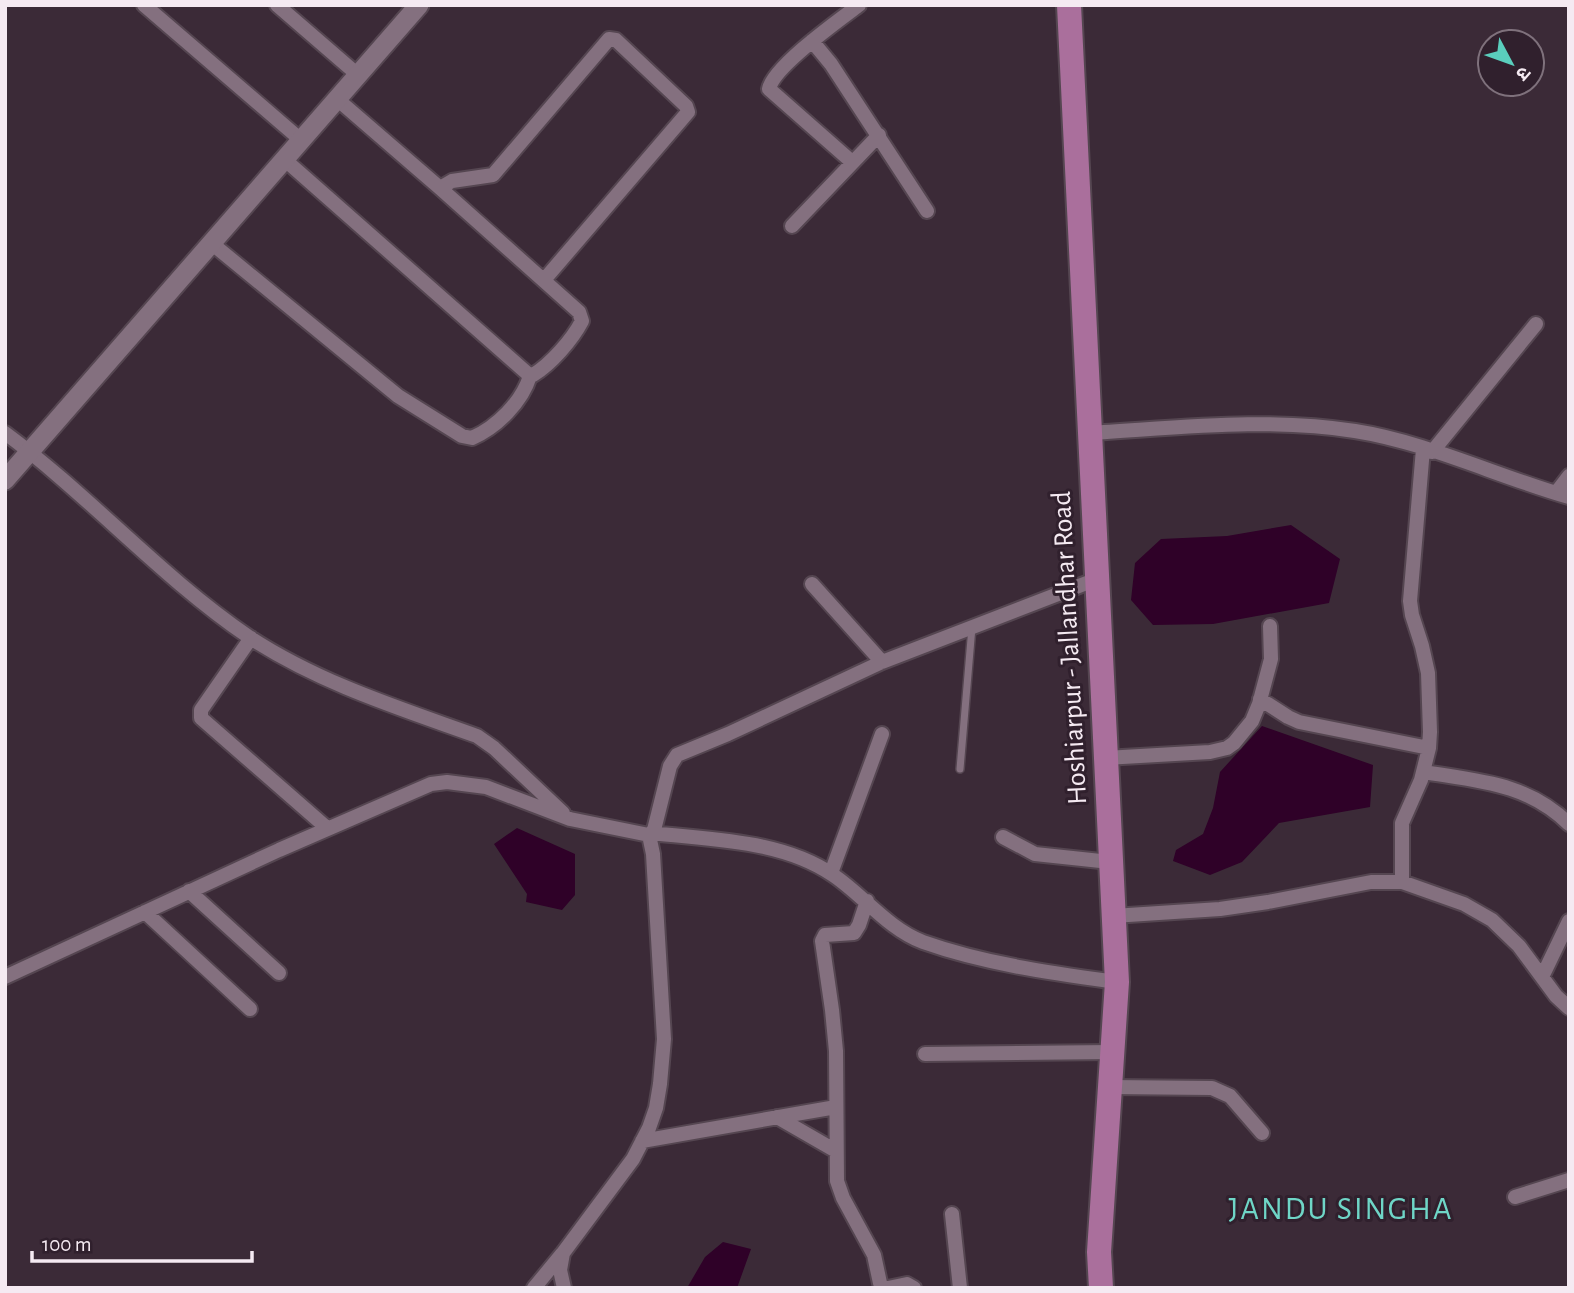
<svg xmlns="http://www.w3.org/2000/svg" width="1574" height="1293" font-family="'Alegreya Sans','Noto Sans Devanagari',sans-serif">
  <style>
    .water { fill: #2f0128 }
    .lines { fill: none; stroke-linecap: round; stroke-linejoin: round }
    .service-casing { stroke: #554651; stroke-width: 10 }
    .minor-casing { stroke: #554651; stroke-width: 18 }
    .tertiary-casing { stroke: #554651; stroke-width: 23 }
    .trunk-casing { stroke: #554651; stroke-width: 28 }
    .service { stroke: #84707f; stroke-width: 7 }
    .minor { stroke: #84707f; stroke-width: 14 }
    .tertiary { stroke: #84707f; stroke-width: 19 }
    .trunk { stroke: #aa6f9c; stroke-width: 24 }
    .labels { text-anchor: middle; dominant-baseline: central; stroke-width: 6; stroke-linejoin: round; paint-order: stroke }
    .street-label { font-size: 28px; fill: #f5eaf2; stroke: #30202d }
    .quarter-label { font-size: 32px; letter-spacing: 2px; fill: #6fd6c7; stroke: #30202d }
  </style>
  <rect width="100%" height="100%" fill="#3b2a37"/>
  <path class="water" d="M1291,525L1340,559L1329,603L1213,624L1153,625L1131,600L1135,563L1161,539L1227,536Z
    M1262,726L1373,765L1370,807L1279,823L1242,862L1210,875L1173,861L1176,850L1203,834L1213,808L1220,772Z
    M517,828L575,854V895L562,910L526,902L527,894L494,844Z
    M723,1242L751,1249L737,1288H687L705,1257Z"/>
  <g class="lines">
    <g class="service-casing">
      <path id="service" d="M960,769L972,627"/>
    </g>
    <g class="minor-casing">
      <path id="minor" d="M144,5L301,140
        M277,5L358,75
        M812,41L831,64L927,211
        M284,159L528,374L533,375C551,364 572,340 582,321L579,312L440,188L337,99
        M852,162L769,89C773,67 839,20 859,5
        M440,188L452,181L493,175L609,39L616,40L686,106L688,112L544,280
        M792,226L879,135
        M210,242L398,396L462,436L472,438C497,427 522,402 530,376
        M5,433C90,496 161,577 249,637C319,683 399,708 477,736L494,748L563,813
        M1089,433C1177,428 1268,417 1355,431C1426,442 1499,477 1569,497
        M1432,452L1536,324
        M1556,493L1569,476
        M812,584L882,662
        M251,638L201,710V718L327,828
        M1260,699L1288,717L1299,722L1429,748
        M1105,758L1210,752L1227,748L1234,743L1252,721L1259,704L1271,659L1270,626
        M1424,772C1479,781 1527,783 1569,824
        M652,833C712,840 782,840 833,875C863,895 888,929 923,942C985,964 1052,973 1117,982
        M1003,837L1035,854L1110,862
        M831,873L882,734
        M1402,882V823L1421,780L1429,748L1430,732L1428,673L1422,646L1412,615L1410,601L1423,449
        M189,891L279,973
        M867,901L859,925L854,933L825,935L822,941L832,1010L836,1051L837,1181L843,1198L874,1255L880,1283L884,1288
        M145,912L250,1009
        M1113,916L1220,909L1268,902L1371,882H1402L1464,904L1492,920L1519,946L1556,996L1569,1008
        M5,977L279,850L431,784L447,782L486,787L570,819L649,835L654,830L670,766L677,755L728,734L882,662L1097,579
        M1542,977L1569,921
        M925,1054L1112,1052
        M1110,1087L1212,1088L1230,1096L1262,1133
        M777,1117L836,1151
        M642,1141L836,1107
        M1515,1197L1569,1180
        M952,1214L960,1288
        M534,1288L562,1254
        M564,1288L560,1270L563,1253L633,1159L649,1128L656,1108L660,1084L664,1039L653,854L649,835
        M888,1288L907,1284L914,1288"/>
    </g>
    <g class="tertiary-casing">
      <path id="tertiary" d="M5,480L419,5"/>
    </g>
    <g class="trunk-casing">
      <path id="trunk" d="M1069,5L1117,982L1099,1252L1101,1288"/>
    </g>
    <use href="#service" class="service"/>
    <use href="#minor" class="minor"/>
    <use href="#tertiary" class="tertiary"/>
    <use href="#trunk" class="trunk"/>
  </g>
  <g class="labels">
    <g class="street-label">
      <text transform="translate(1070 648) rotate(-93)">Hoshiarpur - Jallandhar Road</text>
    </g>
    <g class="quarter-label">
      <text x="1341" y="1209">JANDU SINGHA</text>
    </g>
  </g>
  <rect width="1574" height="1293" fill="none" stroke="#f5eaf2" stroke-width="14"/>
  <g transform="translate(1511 63) rotate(131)"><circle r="33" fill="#30202d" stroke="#7f717c" stroke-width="2"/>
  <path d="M0-5L12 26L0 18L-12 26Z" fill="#5acebd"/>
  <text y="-10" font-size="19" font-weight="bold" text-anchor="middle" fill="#f5eaf2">उ</text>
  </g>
  <path d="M32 1251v10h220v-10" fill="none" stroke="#f5eaf2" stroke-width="3.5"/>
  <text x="42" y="1251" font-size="21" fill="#f5eaf2" stroke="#30202d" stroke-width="5" paint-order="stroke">100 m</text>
</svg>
